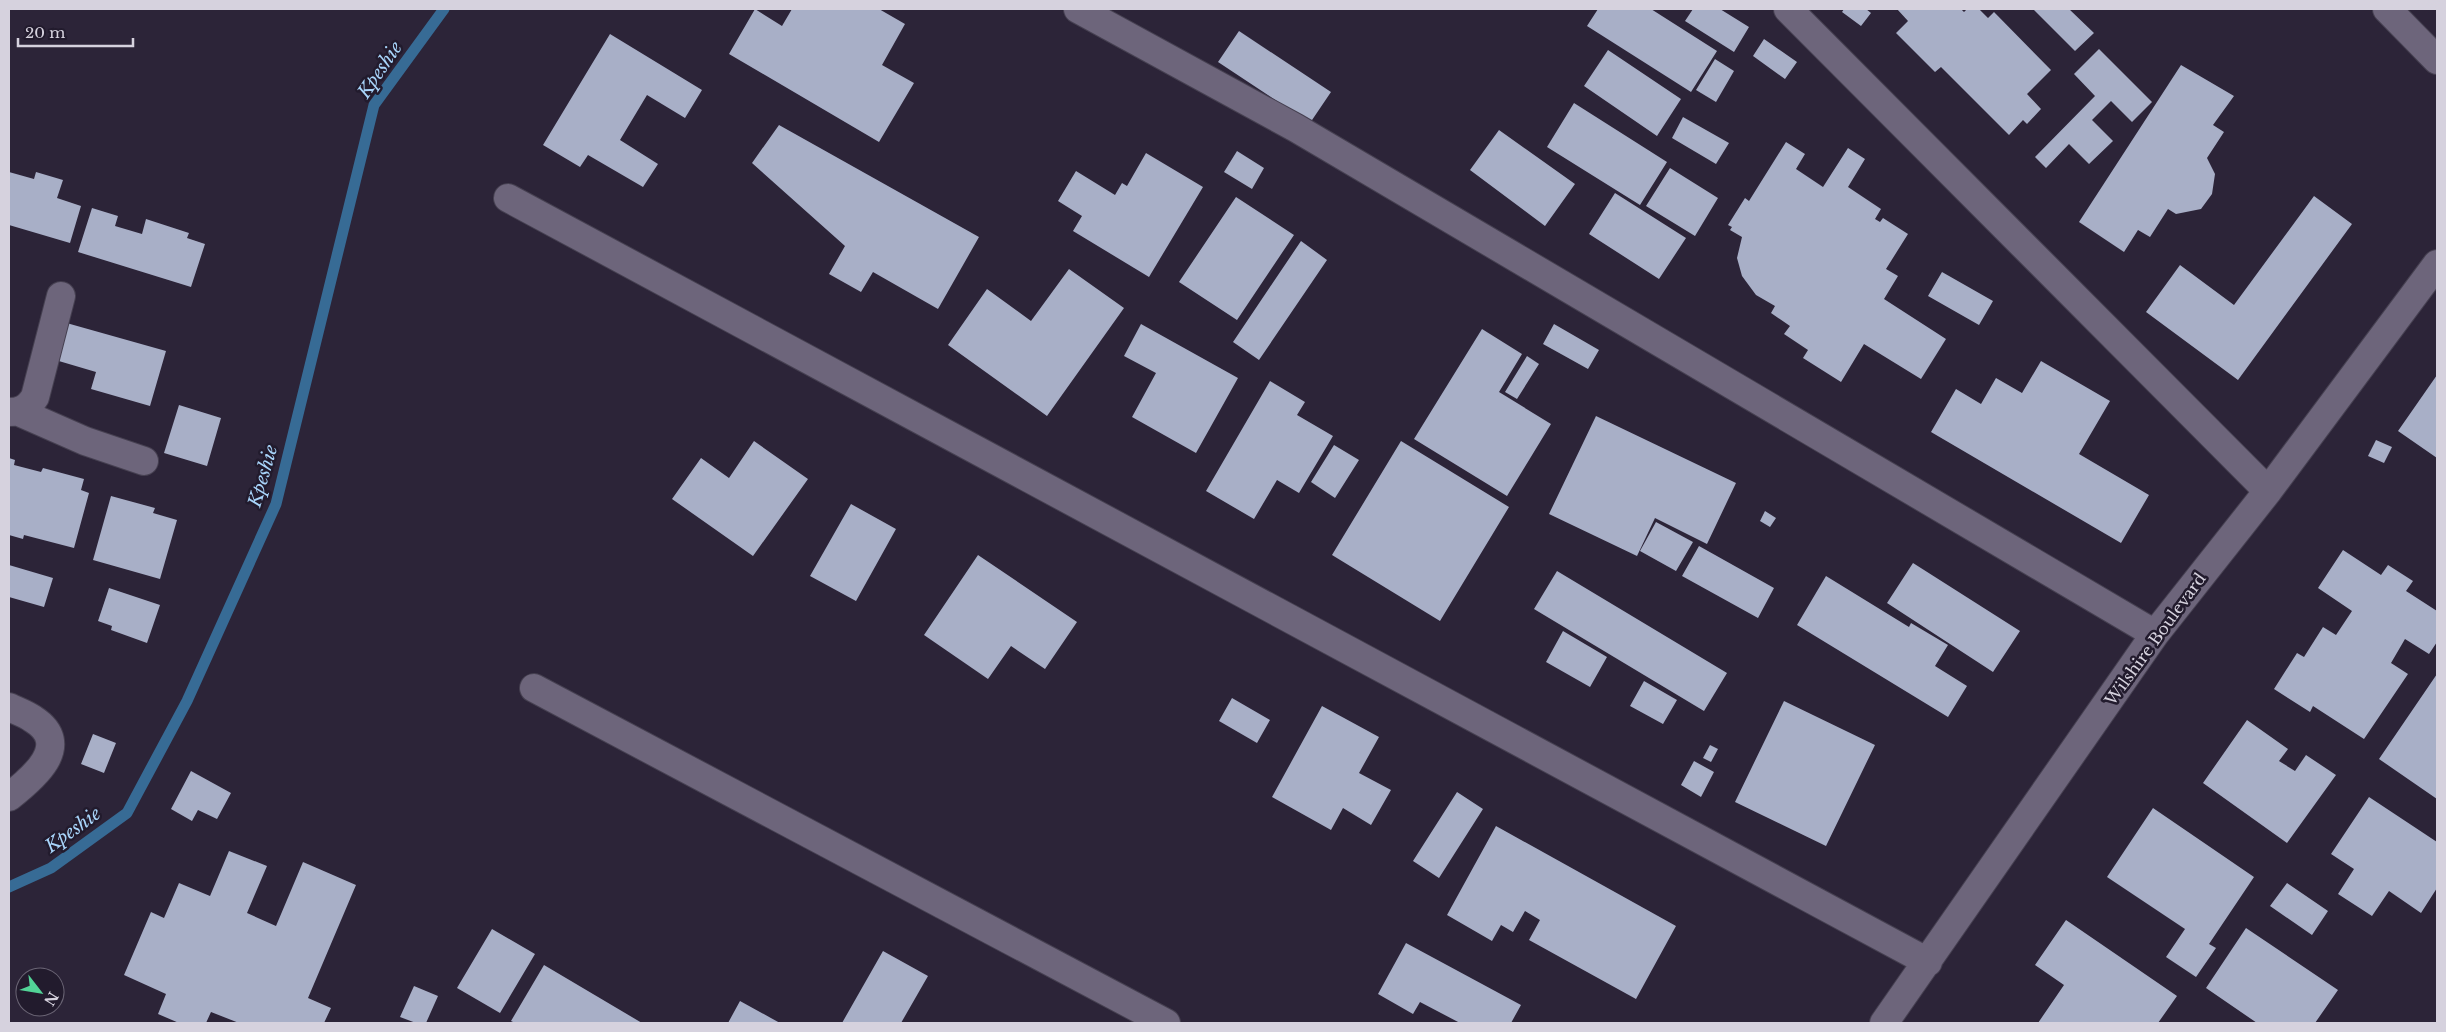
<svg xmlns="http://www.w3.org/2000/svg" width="2446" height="1032" font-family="'Libre Baskerville',serif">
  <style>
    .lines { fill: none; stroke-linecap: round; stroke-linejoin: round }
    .stream { stroke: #376b95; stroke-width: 11 }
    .building { fill: #a8afc7 }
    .minor-casing { stroke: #464051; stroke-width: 30 }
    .minor { stroke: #6d657b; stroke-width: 28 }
    .labels { text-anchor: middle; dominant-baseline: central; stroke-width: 5; stroke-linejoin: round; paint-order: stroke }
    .street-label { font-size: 16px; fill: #d6d2de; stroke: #221b2d }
    .water-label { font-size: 18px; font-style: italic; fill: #a8d4fa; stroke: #221b2d }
  </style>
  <rect width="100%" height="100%" fill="#2c2438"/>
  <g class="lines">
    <path class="stream" d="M9,887L51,868L127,813L187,701L276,504L374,105L444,9"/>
  </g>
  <path class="building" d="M755,9L782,26L792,9H879L905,24L882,65L914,83L879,142L729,54Z
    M1598,9H1651L1717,51L1691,92L1587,26Z
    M1693,9H1720L1749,27L1734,52L1685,21Z
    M1844,9H1866L1871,13L1861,26L1842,12Z
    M1897,9H1961L1964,12L1967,9H1979L1988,18L1994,12L2051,70L2027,94L2041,109L2027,124L2023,120L2009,135L1941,67L1935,72L1896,33L1908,21Z
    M2033,9H2069L2094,33L2075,51Z
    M1239,31L1331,92L1310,123L1218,62Z
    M610,34L702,90L685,118L647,95L620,140L658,164L643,187L588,155L580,167L543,145Z
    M1764,39L1797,62L1785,79L1753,56Z
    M2099,49L2152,102L2132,122L2111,101L2092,120L2113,141L2089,164L2069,144L2046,168L2035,157L2095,96L2074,74Z
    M1608,50L1681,99L1657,136L1584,86Z
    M1715,59L1734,71L1716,102L1696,90Z
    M2181,65L2234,96L2213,125L2224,132L2207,158L2215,174L2212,194L2201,209L2176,214L2168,209L2150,237L2138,230L2124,252L2079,222Z
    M1574,103L1667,162L1640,205L1547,147Z
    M1683,117L1729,143L1716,164L1672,138Z
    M779,125L979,237L938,309L873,272L861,292L829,274L845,246L752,163Z
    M1499,130L1575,184L1545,226L1470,170Z
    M1786,142L1805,154L1796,169L1823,187L1848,148L1865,159L1848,187L1881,209L1875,219L1880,222L1883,218L1908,234L1886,269L1898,276L1884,299L1946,339L1921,379L1864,344L1841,382L1803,358L1808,350L1784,334L1790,326L1771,313L1775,306L1756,295L1742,276L1737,258L1742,237L1730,230L1732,227L1728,225L1745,198L1749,201Z
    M1237,151L1264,168L1252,189L1224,172Z
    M1146,153L1203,187L1149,277L1073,231L1082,216L1058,201L1076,171L1115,195L1122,183L1127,186Z
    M1670,168L1718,198L1695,236L1646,206Z
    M9,172L34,179L36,172L63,180L57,198L81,206L70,243L9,225Z
    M1615,193L1686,238L1659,279L1589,234Z
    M2314,196L2352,224L2238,380L2146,312L2180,265L2234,305Z
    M1236,197L1294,235L1237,320L1179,282Z
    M92,208L118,216L115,226L142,234L146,219L189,233L187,238L205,244L191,287L78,252Z
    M1301,241L1327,260L1259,360L1233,342Z
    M1069,269L1124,308L1047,416L948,345L987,289L1031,321Z
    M1942,272L1993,301L1979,325L1928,296Z
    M63,322L166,351L150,406L91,389L96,372L52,359Z
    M1141,324L1238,378L1196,453L1132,417L1156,373L1124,356Z
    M1554,324L1599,350L1588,369L1543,344Z
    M1482,329L1522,354L1499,392L1551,424L1507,496L1414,439Z
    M1527,356L1539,364L1517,399L1505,392Z
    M2041,361L2110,401L2079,454L2149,495L2121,543L1931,432L1956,389L1981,404L1996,378L2022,393Z
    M2437,375V458L2398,431Z
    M1270,381L1305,402L1297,415L1333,436L1299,493L1277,480L1254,519L1206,491Z
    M179,405L221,418L207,466L164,453Z
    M1596,416L1736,483L1707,544L1655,518L1637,556L1549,514Z
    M2376,440L2392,447L2384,463L2368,456Z
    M754,441L808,479L753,556L672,499L701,458L729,478Z
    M1401,441L1509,507L1440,621L1332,555Z
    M1334,445L1359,460L1335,498L1311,482Z
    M9,458L15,460L14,465L41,472L43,468L84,479L81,490L89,493L74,548L24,535L23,539L9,535Z
    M111,496L155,508L153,513L177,520L160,579L93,560Z
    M851,504L896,529L856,601L810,576Z
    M1765,511L1776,518L1770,527L1760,521Z
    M1656,522L1693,542L1676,571L1640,551Z
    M1699,546L1774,588L1758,618L1682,576Z
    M2343,550L2381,575L2388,565L2413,581L2406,591L2437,611V642L2429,654L2405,639L2391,663L2408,674L2364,739L2313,706L2310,712L2274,689L2297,653L2304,657L2323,627L2336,635L2352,611L2318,588Z
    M978,555L1077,622L1045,669L1011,646L988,679L924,635Z
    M1913,563L2020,631L1993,672L1887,603Z
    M9,565L53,578L44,607L9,597Z
    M1557,571L1727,673L1704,711L1534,609Z
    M1826,576L1909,627L1911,623L1948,645L1935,666L1967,686L1948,717L1797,625Z
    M109,588L160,605L147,643L111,630L112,626L98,621Z
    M1563,631L1607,657L1590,687L1546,662Z
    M2437,674V799L2379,759Z
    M1644,681L1677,700L1663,724L1630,706Z
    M1232,698L1270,720L1257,743L1219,721Z
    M1784,701L1875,745L1826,846L1735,802Z
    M1322,706L1379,737L1359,773L1391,790L1371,825L1343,808L1331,830L1272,797Z
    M2247,720L2288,749L2279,761L2295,771L2306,755L2336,775L2287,843L2203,783Z
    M93,734L116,743L104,773L81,764Z
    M1710,745L1718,749L1711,762L1703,758Z
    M1694,761L1714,772L1701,797L1681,785Z
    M191,771L231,793L217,819L198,810L192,821L171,809Z
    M1457,792L1483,809L1439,878L1413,861Z
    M2369,797L2437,842V888L2421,913L2389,891L2372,916L2338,894L2354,869L2331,854Z
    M2153,808L2254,877L2209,944L2216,948L2196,977L2166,957L2185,929L2107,877Z
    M1496,826L1676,926L1636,999L1529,940L1540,920L1525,911L1513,932L1501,925L1492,941L1447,915Z
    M229,851L267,866L247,913L276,926L303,862L356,885L308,998L331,1008L324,1023H239L211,1012L206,1023H179L158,1014L166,994L124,975L151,912L164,918L179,883L210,896Z
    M2287,883L2328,911L2312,935L2270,906Z
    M2066,920L2177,996L2158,1023H2038L2064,985L2035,965Z
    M2246,928L2338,990L2315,1023H2257L2206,988Z
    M492,929L535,954L500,1013L457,988Z
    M1406,943L1521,1005L1511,1023H1460L1420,1002L1413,1014L1378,994Z
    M883,951L928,976L901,1023H842Z
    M544,965L642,1023H515L511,1021Z
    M414,986L438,996L426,1023H416L400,1017Z
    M740,1001L780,1023H728Z"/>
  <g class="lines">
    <g class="minor-casing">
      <path id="minor" d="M1078,9L1296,128L2155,634
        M1788,9L2268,491
        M2387,9L2437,60
        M508,198L1928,962
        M9,412C21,412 28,408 35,397L61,296
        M19,412L85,441L144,461
        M534,688L1166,1023
        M9,707C17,711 26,714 33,719C74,745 32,779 9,797
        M1884,1023L2155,634L2268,491L2437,264"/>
    </g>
    <use href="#minor" class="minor"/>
  </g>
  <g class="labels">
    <g class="street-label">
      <text transform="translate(2155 639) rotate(-54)">Wilshire Boulevard</text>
    </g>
    <g class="water-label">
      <text transform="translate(380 70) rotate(-56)">Kpeshie</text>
      <text transform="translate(263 476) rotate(-74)">Kpeshie</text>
      <text transform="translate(73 830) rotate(-36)">Kpeshie</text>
    </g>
  </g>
  <rect width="2446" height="1032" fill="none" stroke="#d6d2de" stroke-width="20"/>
  <g transform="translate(40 992) rotate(121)"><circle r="24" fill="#221b2d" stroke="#6a6474"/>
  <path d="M0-4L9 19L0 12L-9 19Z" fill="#52d397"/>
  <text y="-8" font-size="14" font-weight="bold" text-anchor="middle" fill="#d6d2de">N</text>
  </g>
  <path d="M18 38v8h115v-8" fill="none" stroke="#d6d2de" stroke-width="2.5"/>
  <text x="25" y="38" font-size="15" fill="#d6d2de" stroke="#221b2d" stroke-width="4" paint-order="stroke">20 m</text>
</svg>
